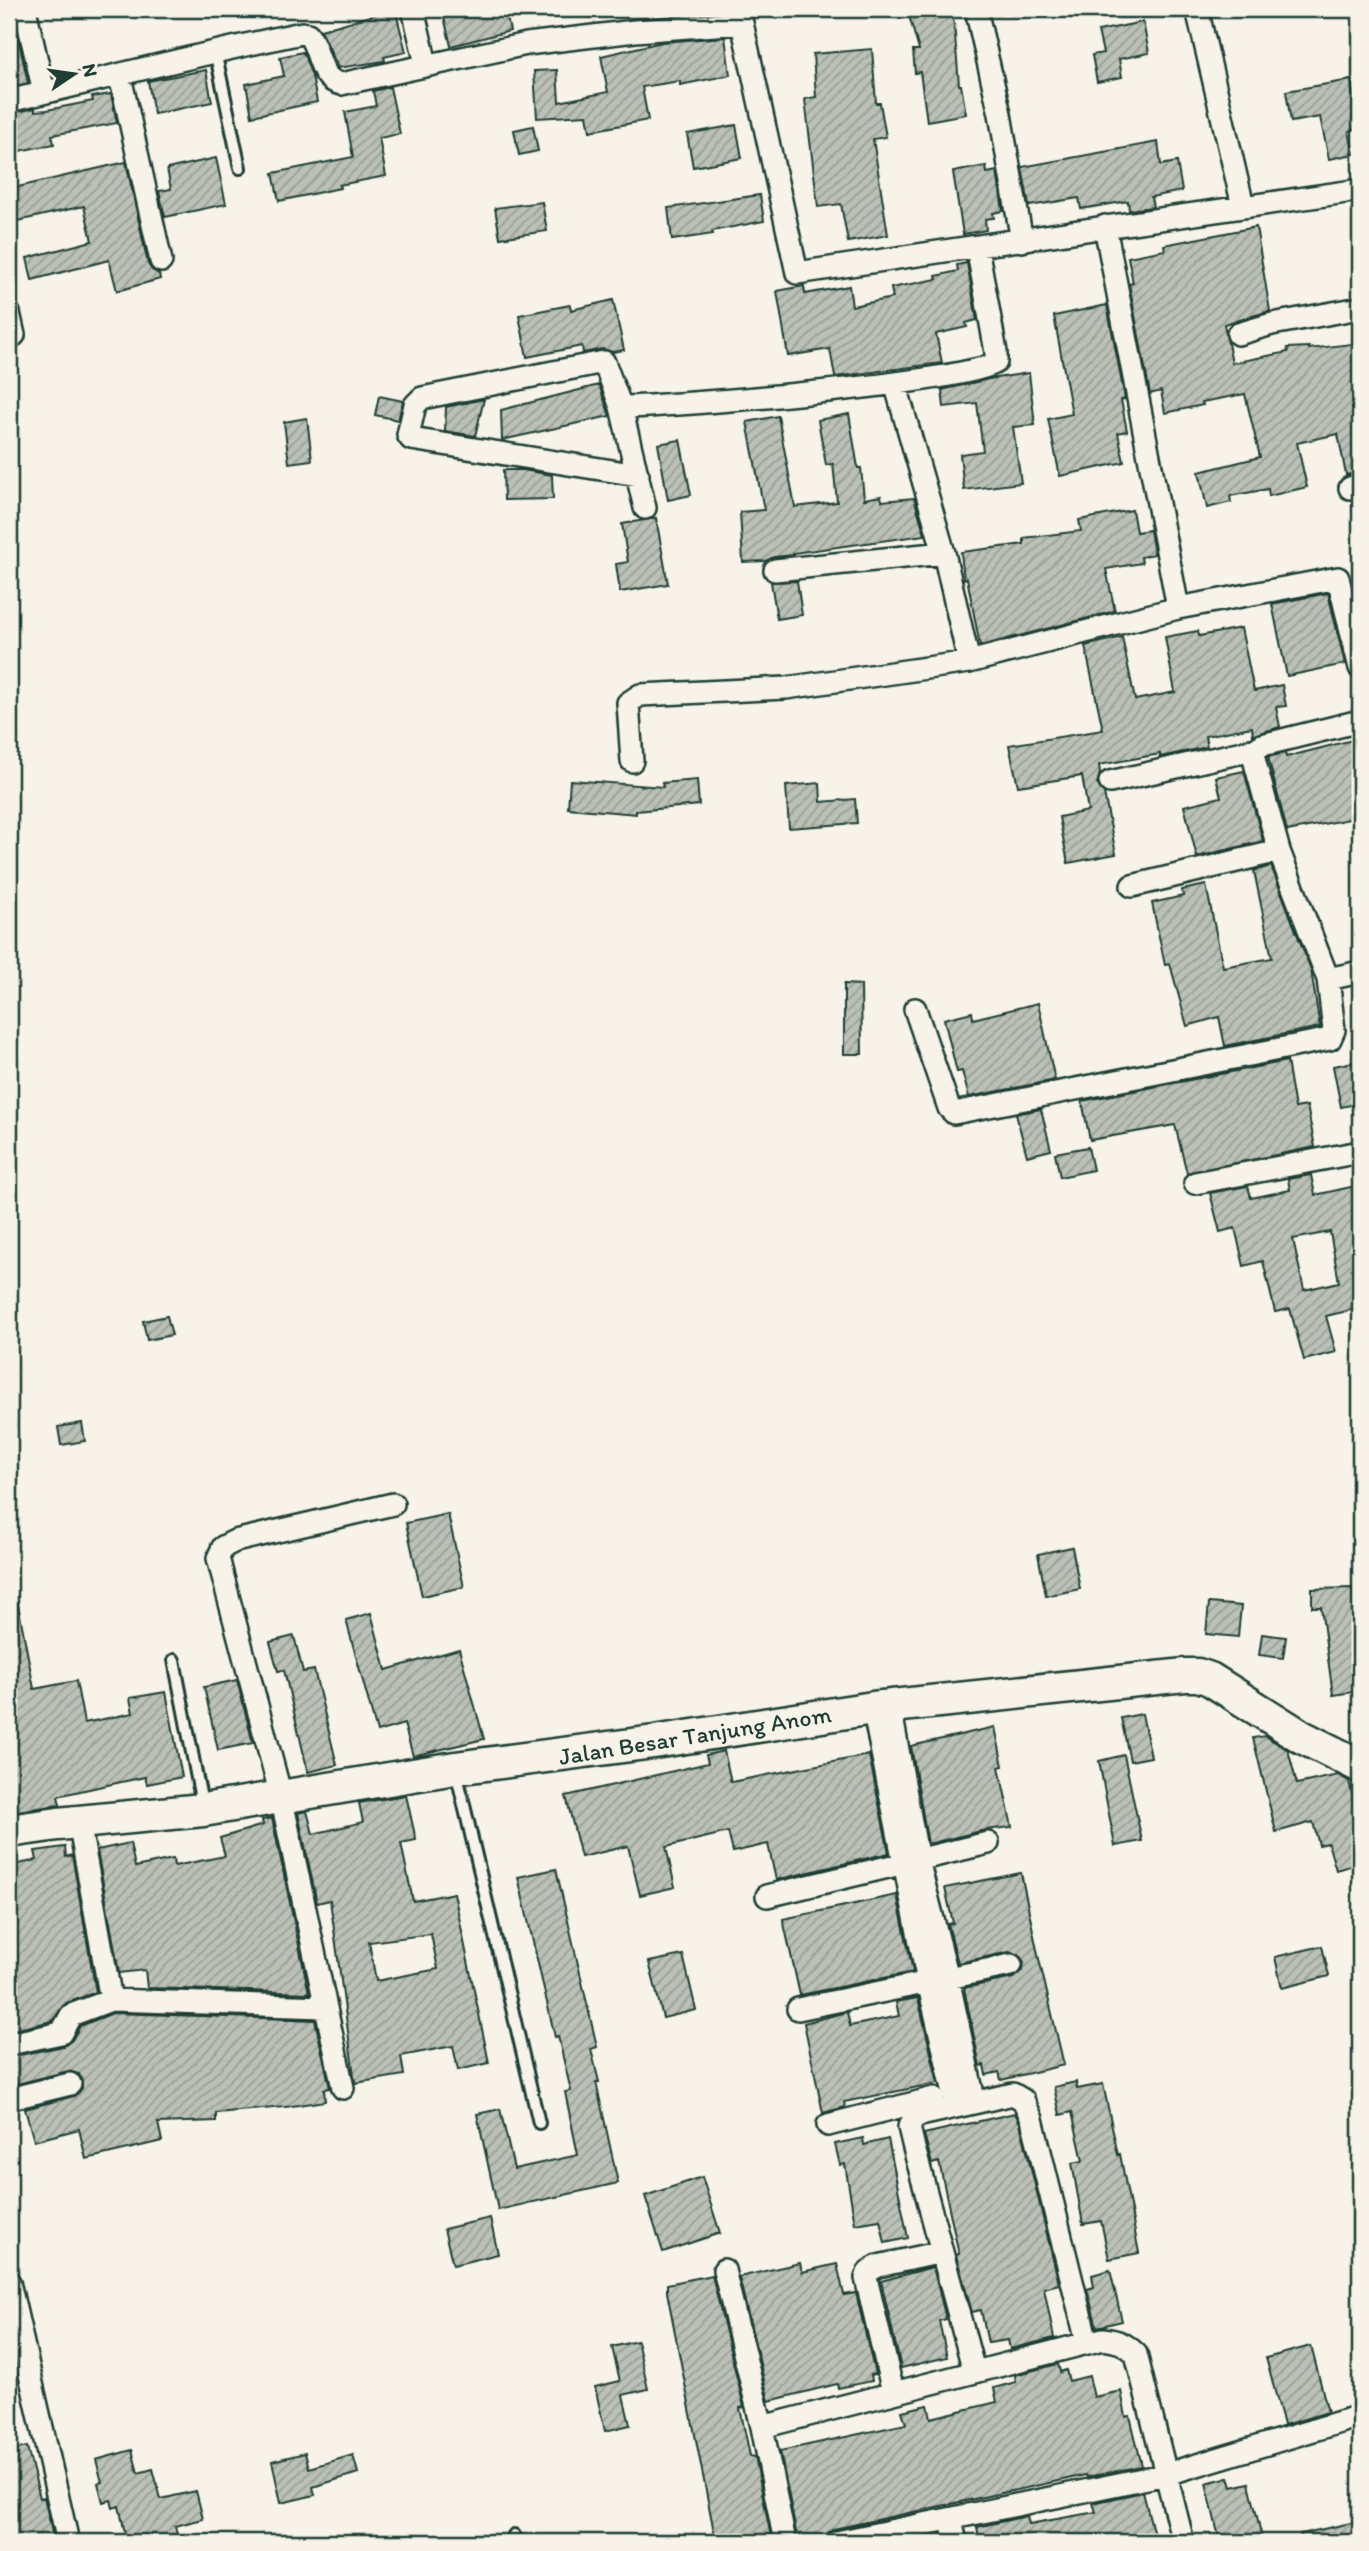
<svg xmlns="http://www.w3.org/2000/svg" width="1369" height="2551" font-family="Itim,sans-serif">
  <style>
    .building { fill: url(#building-hatch); stroke: #1f3d34; stroke-width: 2; fill-rule: evenodd }
    .lines { fill: none; stroke-linecap: round; stroke-linejoin: round }
    .lane-casing { stroke: #1f3d34; stroke-width: 16 }
    .street-casing { stroke: #1f3d34; stroke-width: 26 }
    .primary-casing { stroke: #1f3d34; stroke-width: 37 }
    .lane { stroke: #f7f3e8; stroke-width: 10 }
    .street { stroke: #f7f3e8; stroke-width: 21 }
    .primary { stroke: #f7f3e8; stroke-width: 32 }
    .labels { text-anchor: middle; dominant-baseline: central; stroke-width: 5; stroke-linejoin: round; paint-order: stroke }
    .street-label { font-size: 24px; fill: #1f3d34; stroke: #f7f3e8 }
  </style>
  <defs>
    <pattern id="building-hatch" width="6" height="6" patternUnits="userSpaceOnUse" patternTransform="scale(1.75)"><rect width="6" height="6" fill="#bbc1b6"/><path d="M-1 1l2-2M0 6l6-6M5 7l2-2" fill="none" stroke="#979e95"/></pattern>
  </defs>
  <rect width="100%" height="100%" fill="#f7f3e8"/>
  <filter id="ink" filterUnits="userSpaceOnUse"><feTurbulence type="fractalNoise" baseFrequency=".0143" numOctaves="2"/><feDisplacementMap in="SourceGraphic" scale="14" xChannelSelector="R" yChannelSelector="G"/><feConvolveMatrix kernelMatrix="1 2 1 2 8 2 1 2 1" color-interpolation-filters="sRGB"/></filter>
  <g filter="url(#ink)">
    <path class="building" d="M395,9L406,52L384,57L385,61L338,68L321,30Z
      M442,9H505L510,31L451,46Z
      M907,9H949L954,23L959,85H961L966,114L927,121L920,72L915,73L913,50H919Z
      M1143,22L1149,53L1119,59L1122,77L1097,82L1092,55L1103,53L1098,31Z
      M15,23L28,83L9,88V24Z
      M725,37L730,75L680,85V81L642,87L648,120L590,131L587,115L537,118L534,71L557,70L559,102L608,92L601,56L662,42Z
      M872,49L876,103H880L886,137L873,139L888,235L848,242L841,204L818,207L805,99L816,97L813,54Z
      M303,52L312,76L317,102L252,116L246,84L284,76L280,57Z
      M206,70L212,102L154,114L148,81Z
      M1351,80L1358,129L1349,131L1354,154L1329,159L1320,117L1291,122L1286,91Z
      M390,87L400,134L379,138L386,176L339,185L340,188L279,201L273,173L353,157L345,112L376,106L373,91Z
      M111,94L117,123L52,135L54,144L9,153V114L35,108V111L47,110L93,101L92,97Z
      M736,125L742,158L693,167L687,134Z
      M533,126L538,151L519,155L514,130Z
      M1158,142L1161,165L1177,162L1182,191L1151,197L1153,207L1129,210L1128,201L1081,209L1079,198L1029,206L1022,167Z
      M216,158L226,204L165,217L159,191L171,189L167,169Z
      M126,162L148,264L152,270L159,274L160,279L117,291L109,260L32,280L27,258L92,241L84,206L13,222L9,204V189Z
      M986,166L987,173L997,171L1003,211L993,213L994,218L985,219L986,230L963,234L953,172Z
      M760,195L764,221L712,231L713,234L672,240L668,208Z
      M542,202L547,231L500,238L495,208Z
      M1256,227L1270,311L1224,324L1232,363L1288,352L1287,348L1309,347V349L1360,343V472L1346,475L1338,434L1297,443L1307,487L1269,496L1268,489L1230,496L1231,502L1207,508L1199,472L1260,457L1245,394L1202,402L1203,405L1165,413L1161,391L1150,394L1129,284L1133,283L1128,257L1165,250L1164,245Z
      M967,263L977,320L966,323L967,327L936,334L942,363L835,377L830,349L788,356L777,291L804,286L805,294L849,286L852,306L893,298L891,288L937,279L936,276L958,271L957,265Z
      M613,300L624,350L613,352L602,349L583,353L582,346L527,357L519,315L570,305L571,310Z
      M1107,305L1125,399L1121,400L1127,431L1118,433L1124,462L1060,476L1048,419L1072,414L1054,316Z
      M1029,373L1035,425L1013,427L1021,483L964,490L960,454L983,451L977,403L944,407L942,390L989,379Z
      M599,385L610,416L502,440L501,410Z
      M379,396L403,401L398,420L375,415Z
      M484,399L475,436L445,431L446,407Z
      M849,414L858,468H861L864,499L881,496L882,501L914,498L925,535L793,553L794,555L774,557L766,561L743,562L740,512L764,510L747,422L778,416L795,507L837,502L833,464L826,465L818,420Z
      M307,418L312,460L289,463L284,422Z
      M680,440L691,495L668,500L658,444Z
      M503,470H523L552,475L553,499L504,500Z
      M1132,510L1136,532L1150,530L1154,554L1141,557L1142,563L1106,569L1115,611L980,646L967,578L964,579L961,552L1024,544V538L1081,531L1079,520Z
      M656,518L668,584L620,592L616,564L628,562L622,524Z
      M797,581L802,615L777,619L771,582Z
      M1328,593L1345,664L1287,676L1272,604Z
      M1241,628L1254,691L1282,685L1286,706L1276,707L1280,727L1253,735L1252,727L1205,736L1207,747L1160,757V754L1099,765L1100,773L1097,784L1104,793L1116,854L1068,863L1059,817L1088,811L1082,776L1018,786L1009,745L1103,730L1085,646L1122,637L1135,700L1175,692L1165,637L1198,631L1199,636Z
      M1360,738V817L1287,831L1268,757L1285,753L1286,757Z
      M1244,771L1263,841L1197,857L1184,806L1221,797L1216,777Z
      M570,780L663,787L662,783L697,780L699,805L636,811V814L568,808Z
      M820,783L821,802L855,799L857,823L789,828L786,786Z
      M1271,866L1311,970L1320,1027L1225,1046L1219,1017L1187,1026L1170,964L1165,965L1152,903L1183,896L1182,890L1206,885L1223,967L1272,958L1254,871Z
      M844,984L861,985L862,1054H844Z
      M1038,1003L1055,1080L969,1097L962,1071L957,1072L944,1019L972,1012L973,1019Z
      M1287,1061L1295,1108L1307,1106L1315,1147L1187,1173L1175,1125L1090,1140L1082,1101Z
      M1360,1061V1103L1341,1107L1333,1066Z
      M1041,1109L1051,1150L1027,1156L1016,1114Z
      M1088,1147L1093,1170L1060,1177L1055,1153Z
      M1311,1175L1315,1195L1360,1185V1308L1326,1316L1336,1352L1304,1360L1290,1309L1275,1312L1263,1261L1244,1266L1235,1228L1220,1232L1210,1193L1248,1186L1251,1198L1290,1190L1288,1179ZM1330,1232L1339,1282L1304,1290L1293,1239Z
      M167,1316L172,1335L147,1340L143,1321Z
      M82,1423L85,1441L61,1445L58,1427Z
      M448,1514L464,1587L422,1596L406,1523Z
      M1072,1547L1080,1589L1046,1596L1038,1554Z
      M1353,1588L1360,1659V1691L1333,1695L1321,1607H1312V1589Z
      M1209,1603L1241,1606L1238,1637L1206,1634Z
      M18,1604L34,1689L76,1681L84,1723L133,1713L130,1698L166,1692L182,1777L147,1784L145,1777L98,1787L58,1796L60,1805L9,1812V1605Z
      M371,1613L386,1670L459,1649L484,1739L413,1756L404,1724L377,1732L346,1620Z
      M1262,1634L1286,1637L1283,1658L1259,1655Z
      M294,1636L303,1672L314,1670L337,1765L308,1772L284,1670L278,1671L270,1642Z
      M237,1680L253,1743L218,1750L204,1687Z
      M1142,1714L1151,1757L1130,1761L1121,1718Z
      M995,1727L1003,1766L999,1767L1012,1827L985,1830L928,1844L911,1746Z
      M1265,1736L1288,1750L1297,1784L1338,1775L1349,1781L1360,1827V1863L1336,1870L1328,1843L1319,1845L1313,1822L1276,1832L1253,1738Z
      M724,1751L731,1782L869,1755L889,1853L776,1880L768,1844L733,1852L728,1832L666,1847L675,1887L640,1895L628,1846L581,1857L566,1796L708,1763L706,1755Z
      M1124,1755L1142,1841L1115,1846L1099,1761Z
      M406,1795L416,1840L401,1843L413,1901L454,1893L489,2063L458,2070L453,2046L401,2056L404,2075L355,2083L330,1900L317,1903L298,1813L307,1811L313,1834L363,1822L359,1803ZM431,1934L438,1969L376,1981L369,1942Z
      M272,1818L309,1993L147,1988L145,1970L119,1973L97,1850L130,1843L135,1867L173,1859L174,1866L225,1856L220,1838L263,1825L262,1820Z
      M65,1847L66,1857L72,1855L96,1992L66,2003L52,2021L9,2031V1866L37,1860L35,1851Z
      M556,1869L597,2047L591,2049L599,2082H596L618,2183L498,2210L477,2114L500,2109L514,2169L578,2155L565,2092L571,2091L558,2036L555,2037L518,1877Z
      M1021,1873L1038,1955L1064,2065L1001,2080L999,2072L986,2075L984,2065L980,2066L964,1988L1014,1978L1023,1970L1024,1962L1020,1956L1009,1952L958,1963L948,1924L953,1923L945,1888Z
      M897,1895L913,1972L800,1995L783,1919Z
      M1322,1946L1329,1976L1282,1988L1275,1957Z
      M683,1955L696,2010L663,2018L649,1962Z
      M918,1998L938,2083L844,2102L845,2107L823,2113L804,2023L847,2012L850,2026L899,2016L896,2002Z
      M113,2013L315,2020L330,2088L324,2089L325,2101L285,2107L216,2113V2121L158,2123L162,2141L86,2159L79,2129L34,2141L25,2109L74,2096L82,2088V2080L79,2074L68,2071L9,2086V2057L64,2046L72,2040L80,2026Z
      M1076,2082L1077,2089L1103,2084L1118,2155L1120,2154L1139,2253L1109,2259L1101,2221L1083,2224L1072,2163L1083,2161L1072,2112L1060,2115L1054,2087Z
      M1015,2113L1020,2123L1059,2284L1044,2288L1054,2338L1010,2349L1008,2340L988,2343L981,2310L972,2312L956,2255L959,2254L939,2162L932,2164L924,2134Z
      M863,2138L864,2145L888,2139L908,2238L885,2243L880,2220L855,2224L845,2164L840,2165L835,2144Z
      M702,2177L720,2233L663,2252L645,2196Z
      M490,2218L498,2254L453,2265L444,2229Z
      M800,2263L802,2272L837,2264L844,2295L856,2293L875,2374L871,2375L872,2381L838,2388L837,2384L769,2401L739,2277Z
      M933,2267L946,2319L939,2321L947,2357L901,2368L881,2281Z
      M1110,2270L1122,2321L1097,2327L1087,2289L1094,2287L1092,2275Z
      M712,2275L744,2407L740,2408L750,2456L755,2457L772,2542H716L667,2292V2284Z
      M637,2341L648,2389L623,2395L630,2425L605,2431L595,2387L620,2381L612,2347Z
      M1311,2346L1328,2412L1284,2425L1266,2358Z
      M1058,2364L1060,2372L1066,2370L1069,2381L1089,2376L1094,2397L1121,2391L1126,2417L1130,2416L1142,2466L1087,2477L1086,2475L834,2529L828,2533L824,2542H798L780,2451L906,2424L902,2411L928,2405L931,2418L997,2402L994,2388L1016,2382L1015,2375Z
      M27,2447L40,2498L44,2497L53,2537L32,2542H9V2451Z
      M132,2450L138,2473L153,2469L161,2499L196,2491L203,2519L175,2526L179,2542H127L119,2506L113,2508L111,2500L103,2502L98,2483L102,2482L96,2460Z
      M305,2453L309,2468L353,2455L358,2473L313,2487L315,2495L281,2503L272,2461Z
      M1229,2477L1232,2487L1249,2483L1263,2542H1220L1206,2483Z
      M1143,2492L1154,2535L1125,2542H980L977,2527L1027,2516L1029,2524L1096,2512L1093,2503Z
      M1360,2521V2542H1301L1300,2534Z"/>
    <g class="lines">
      <g class="lane-casing">
        <path id="lane" d="M215,51L240,168
          M174,1660L203,1809
          M456,1771L539,2123
          M511,2542L514,2535"/>
      </g>
      <g class="street-casing">
        <path id="street" d="M25,9L44,92
          M413,9L426,64
          M976,9L1000,114L1022,241
          M1197,9L1243,206
          M120,76L161,261
          M9,101C106,78 204,53 302,33L308,34C321,50 318,80 341,84L527,44L635,31L742,23L797,273C985,246 1172,216 1360,190
          M1105,226L1178,608
          M9,313L14,335
          M1238,334L1272,324L1360,308
          M621,407L604,362L422,398L415,405L408,435L411,439L638,475
          M1350,488L1360,485
          M645,508L621,407C667,407 976,382 996,362V352L977,247
          M944,553L969,662
          M775,570L944,553L895,383
          M1256,749L1254,759L1279,851L1328,979L1360,972
          M632,761L628,703L640,695L786,688L969,662L1178,608L1338,578L1360,668
          M1110,782L1256,749L1262,745L1360,721
          M1132,886L1279,851
          M915,1009L949,1108L954,1113L1330,1039L1334,1030L1328,979
          M1195,1183L1360,1152
          M890,1706L918,1860L948,1978L972,2090
          M873,1708L928,1982L954,2093
          M79,1822L111,2000
          M767,1896L988,1843
          M798,2009L1011,1965
          M9,2044L61,2033L71,2015L111,2000L325,2007
          M343,2088L281,1796L218,1558L223,1547L235,1541L393,1504
          M9,2099L70,2084
          M828,2125L934,2098
          M724,2270L762,2427
          M9,2282L68,2542
          M974,2371L914,2148L909,2127L916,2116L1013,2094L1023,2100L1032,2119L1087,2342
          M893,2392L866,2278L869,2271L878,2266L942,2252
          M951,2520L956,2542
          M785,2542L762,2427L1103,2339C1118,2341 1125,2343 1136,2354L1183,2542
          M837,2542L1167,2474L1360,2416"/>
      </g>
      <g class="primary-casing">
        <path id="primary" d="M9,1831L58,1824L203,1810L455,1768L654,1742L873,1708L1185,1675H1198L1210,1679L1302,1737L1360,1766"/>
      </g>
      <use href="#lane" class="lane"/>
      <use href="#street" class="street"/>
      <use href="#primary" class="primary"/>
    </g>
  </g>
  <g class="labels">
    <g class="street-label">
      <text transform="translate(695 1735) rotate(-9)">Jalan Besar Tanjung Anom</text>
    </g>
  </g>
  <rect width="1369" height="2551" fill="none" stroke="#f7f3e8" stroke-width="35"/>
  <rect x="18" y="18" width="1334" height="2516" fill="none" stroke="#1f3d34" stroke-width="2.5" filter="url(#ink)"/>
  <g transform="translate(74 74) rotate(77)" stroke="#f7f3e8" stroke-width="5" paint-order="stroke">
  <path d="M0-5L12 26L0 18L-12 26Z" fill="#1f3d34"/>
  <text y="-10" font-size="19" font-weight="bold" text-anchor="middle" fill="#1f3d34">N</text>
  </g>
</svg>
